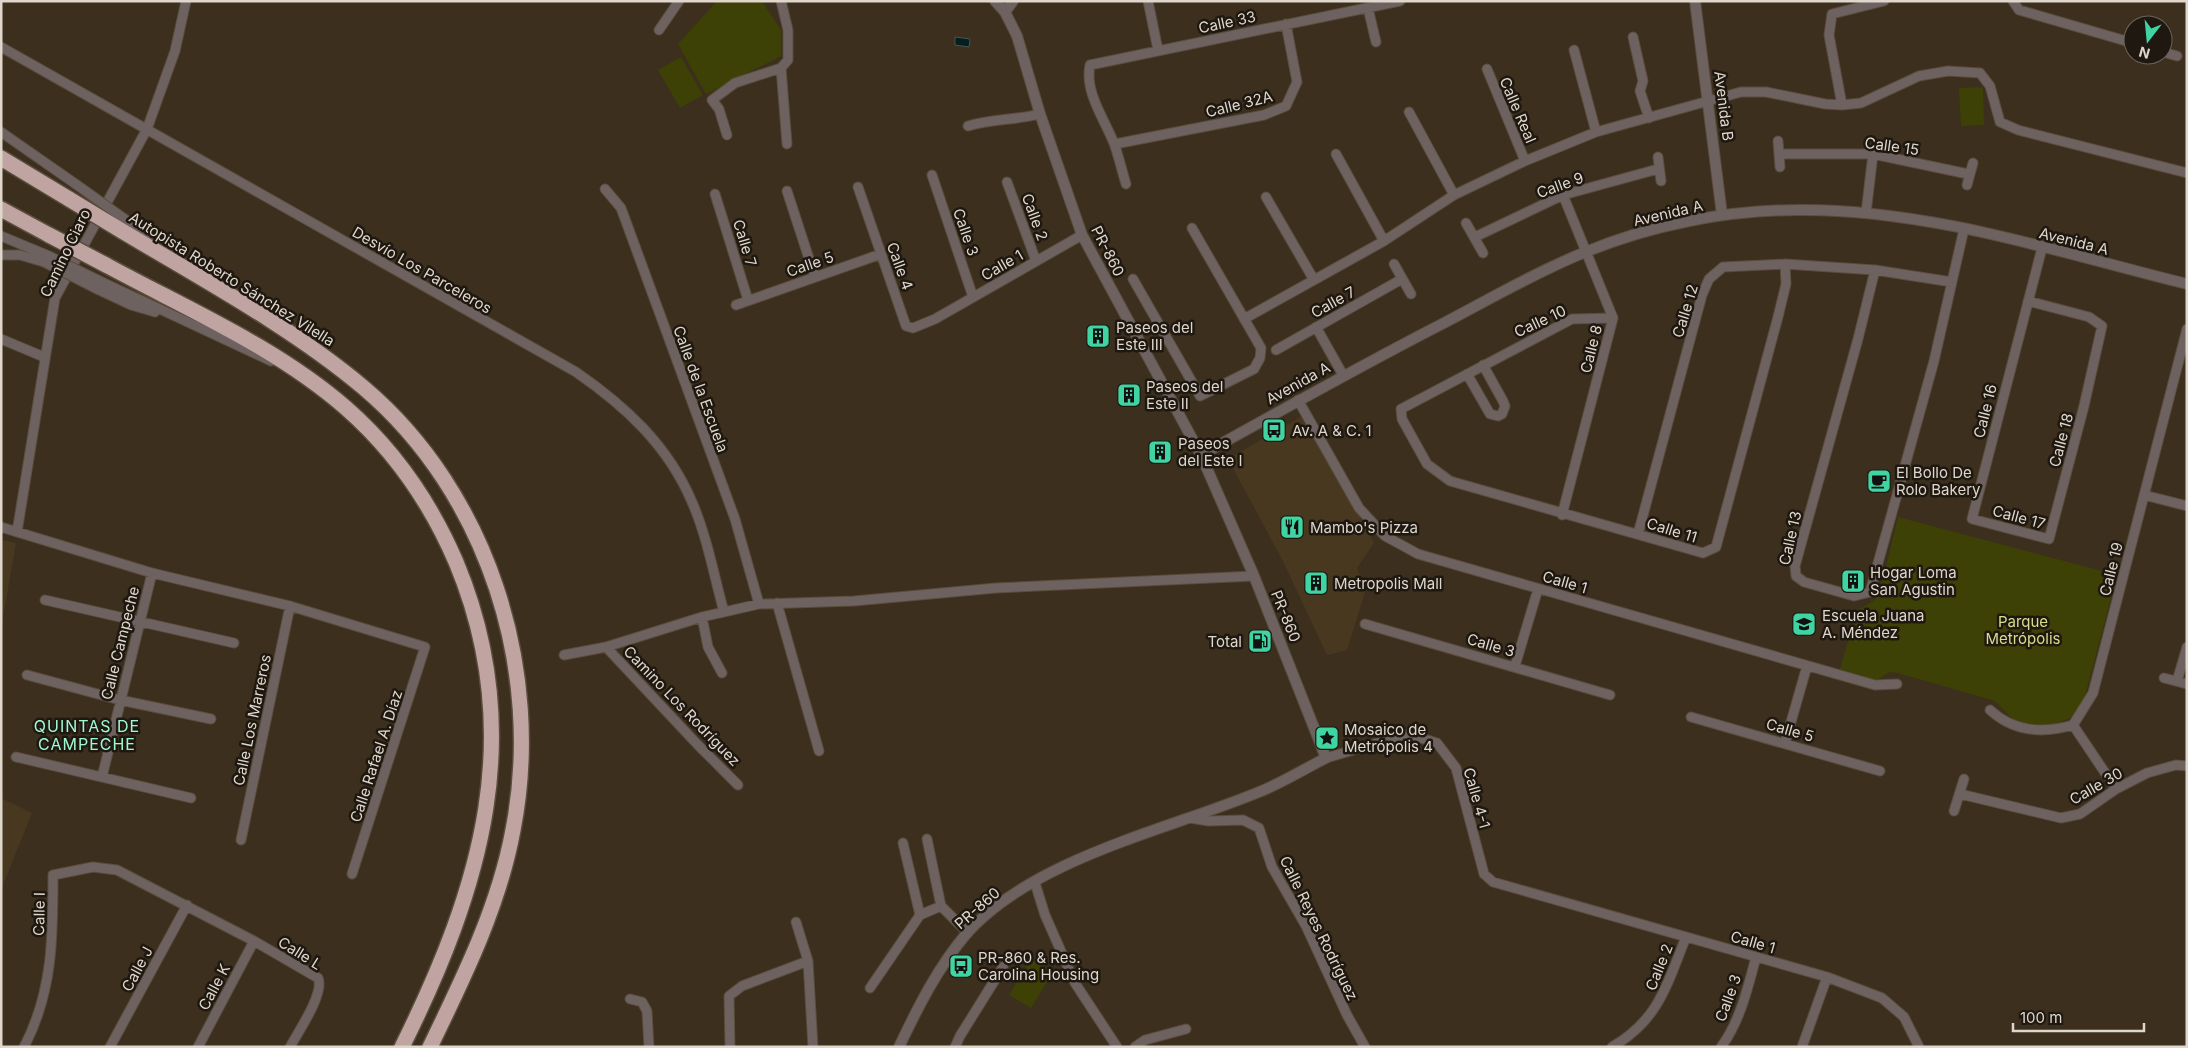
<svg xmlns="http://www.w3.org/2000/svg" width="2188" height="1048" font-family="Inter,sans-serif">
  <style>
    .built { fill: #493820 }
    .green { fill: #3d4105 }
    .water { fill: #051e1f; stroke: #465653 }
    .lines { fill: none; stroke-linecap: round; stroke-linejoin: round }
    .minor-casing { stroke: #594d3d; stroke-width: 11 }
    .tertiary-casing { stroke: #594d3d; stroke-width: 12 }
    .motorway-casing { stroke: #594d3d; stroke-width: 18 }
    .minor { stroke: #6e6261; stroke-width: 9 }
    .tertiary { stroke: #6e6261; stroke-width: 10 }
    .motorway { stroke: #c0a4a2; stroke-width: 15 }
    .minor-bridge-casing { stroke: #594d3d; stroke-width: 11; stroke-linecap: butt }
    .motorway-bridge-casing { stroke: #594d3d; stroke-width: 18; stroke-linecap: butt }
    .minor-bridge { stroke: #6e6261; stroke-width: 9 }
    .motorway-bridge { stroke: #c0a4a2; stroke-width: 15 }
    .labels { text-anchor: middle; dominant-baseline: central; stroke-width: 5; stroke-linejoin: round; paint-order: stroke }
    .street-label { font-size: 15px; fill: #dfd7cc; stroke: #1e1811 }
    .poi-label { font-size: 15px; fill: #dfd7cc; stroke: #1e1811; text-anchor: start }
    .park-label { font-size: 15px; fill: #d6df8b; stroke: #1e1811 }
    .neighbourhood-label { font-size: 16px; letter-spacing: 1px; fill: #a0f8d3; stroke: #1e1811 }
  </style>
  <rect width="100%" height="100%" fill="#3c2f1e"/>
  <path class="built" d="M1306,414L1374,543L1357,568L1366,589L1347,650L1327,655L1283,561L1228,459Z
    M1,540L16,543L1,629Z
    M1,798L32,813L1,890Z"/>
  <path class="green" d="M717,1H762L781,30V56L706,94L678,44Z
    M681,57L703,95L680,108L658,70Z
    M1983,87L1984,125L1961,126L1959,88Z
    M1898,517L2117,575L2084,700L2076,715L2063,721L2049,726L2033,725L2014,720L1995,701L1898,673L1890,672L1876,680L1840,669L1857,610L1874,601L1880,591Z
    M1031,959L1053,972L1031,1008L1009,995Z"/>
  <path class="water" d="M955,37L970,39L969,47L955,45Z"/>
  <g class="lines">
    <g class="minor-casing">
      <path id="minor" d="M1148,1L1158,50
        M2013,1L2019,10L2133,43
        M1368,8L1376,42
        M659,30L679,1
        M1633,37L1643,81L1640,91L1649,118
        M1,47L576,372C625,406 668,445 692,502C707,536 714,576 724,612
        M1574,50L1596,132
        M2163,52L2177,56
        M781,68L787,144
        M1487,69L1525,161
        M1842,105L1829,35L1832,14L1884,1
        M1409,112L1454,195
        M968,126C991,119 1016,120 1040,114
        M1,132L77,185
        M727,135L719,109L712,100L735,83L781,68L788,60V30L781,1
        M1778,141L1780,167
        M1115,144L1264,115L1286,106L1297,82L1286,24
        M1336,154L1384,241
        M1780,154H1873L1968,174
        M1658,157L1661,181
        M932,175L973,297
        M1007,182L1036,261
        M1126,184C1122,171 1119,158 1115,146C1106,121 1084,93 1090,65L1400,1
        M1967,185L1973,163
        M858,187L906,326L913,328L935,319L1082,235
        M605,189L621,208L735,519L759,604
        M787,191L815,277
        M715,194L748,300
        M1266,197L1314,280
        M1866,213L1873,154
        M126,220L154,243
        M1466,223L1483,253
        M1,236L49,256
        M1475,237L1563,195L1658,169
        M1,255H20L44,262
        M1394,264L1411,294
        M1875,270L1858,339L1795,566L1796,576L1804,582L1854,596L1870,592L1934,361L1964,229
        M1133,279L1200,396L1254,369L1260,358L1261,348L1192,228
        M102,282L271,361
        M97,289L131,305L155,312
        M2028,301L2089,317L2102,326L2084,406L2049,539L1972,519L2042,248
        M736,305L881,254
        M1613,318L1572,319L1401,409L1402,419L1427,464L1450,481L1703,553L1716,547L1778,317L1786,284L1785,264
        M1244,319L1384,241L1454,195L1525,161L1596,132L1741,92H1766L1825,104L1842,105L1861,103L1919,76L1948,71L1980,73L1990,86L2000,122L2018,130L2187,173
        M1316,327L1343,375
        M1,339L44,357
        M1276,350L1402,279
        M1467,374L1490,414L1498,416L1502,414L1505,406L1503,401L1483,365
        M1298,400L1359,508L1385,536L1418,554L1875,685L1897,684
        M2144,495L2187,506
        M1562,515L1613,318L1563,195
        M1,527L152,573L290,606L425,647L352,874
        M17,532L55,298L147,129L175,51L186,1
        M1638,534L1702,295L1709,279L1723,267L1785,264L1875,270L1952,282
        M45,600L234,643
        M777,603L819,751
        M702,617L708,647L722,673
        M1365,624L1610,695
        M606,647L697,744L738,785
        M564,655L606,647L702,617L759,604L854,601L996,588L1254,576
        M1515,666L1538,589
        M27,675L120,700L211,719
        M2164,678L2187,684
        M2177,681L2187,647
        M1990,710C2014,732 2042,734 2073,725L2093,693L2187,329
        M1691,717L1880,771
        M2073,725L2116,789
        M1785,743L1807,666
        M16,757L191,798
        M1326,758L1408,734L1437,743L1456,768L1484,874L1493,882L1827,977L1882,998L1904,1017L1919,1047
        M102,777L152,573
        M1960,794L2061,818L2080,814L2116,789L2147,773L2176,765L2187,766
        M1954,811L1964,779
        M1190,818L1209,821L1243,820L1259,828L1272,867L1306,926L1347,1015L1365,1047
        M927,839L941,906L968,933
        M241,840L290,606
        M903,843L920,915
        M1035,883L1045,915L1075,983L1117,1047
        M796,922L808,961L813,1047
        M870,988L920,915L941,906
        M630,999L642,1002L647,1011L649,1047
        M24,1047C53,992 53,936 53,875L93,867L117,870L254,941L318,978C325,993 298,1032 290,1047
        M110,1047L187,905
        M198,1047L254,941
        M730,1047L729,996L742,986L808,961
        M955,1047L960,1036L1003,967
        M1135,1047L1145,1040L1186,1029
        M1612,1047C1659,1020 1667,984 1686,937
        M1721,1047C1740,1022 1748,987 1756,957
        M1802,1047L1827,977"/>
    </g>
    <g class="tertiary-casing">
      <path id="tertiary" d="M1695,1L1722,215
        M1005,12L1013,1
        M1201,455C1280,411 1360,366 1442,324C1488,300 1534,273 1583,253C1650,225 1727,210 1799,210C1930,209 2061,253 2187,284
        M899,1047C918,1007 938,967 967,933C1035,858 1167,830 1259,792C1282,783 1304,769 1326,758L1254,576L1201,455L1082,235L1040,114L1017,36L1005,12L995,1"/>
    </g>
    <g class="motorway-casing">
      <path id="motorway" d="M1,158L69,199
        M1,209L49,235
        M122,231C202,279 293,328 364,388C488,493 544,671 513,830C499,906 464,977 430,1047
        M106,265C187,309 276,347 346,408C394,450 431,504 456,562C528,734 481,888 402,1047"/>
    </g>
    <use href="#minor" class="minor"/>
    <use href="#tertiary" class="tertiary"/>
    <use href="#motorway" class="motorway"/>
    <g class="minor-bridge-casing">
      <path id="minor-bridge" d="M77,185L126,220
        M49,256L102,282
        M44,262L97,289"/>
    </g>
    <g class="motorway-bridge-casing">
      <path id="motorway-bridge" d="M69,199L122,231
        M49,235L106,265"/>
    </g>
    <use href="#minor-bridge" class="minor-bridge"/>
    <use href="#motorway-bridge" class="motorway-bridge"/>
  </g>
  <defs>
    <g id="building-square" transform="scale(1.25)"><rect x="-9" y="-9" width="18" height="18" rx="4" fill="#40d4a2" stroke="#1e1811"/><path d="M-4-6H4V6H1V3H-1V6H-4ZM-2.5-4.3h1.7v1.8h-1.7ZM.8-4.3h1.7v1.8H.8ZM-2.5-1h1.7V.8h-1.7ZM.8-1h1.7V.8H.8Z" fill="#111"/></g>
    <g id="bus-square" transform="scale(1.25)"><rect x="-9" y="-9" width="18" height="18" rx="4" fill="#40d4a2" stroke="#1e1811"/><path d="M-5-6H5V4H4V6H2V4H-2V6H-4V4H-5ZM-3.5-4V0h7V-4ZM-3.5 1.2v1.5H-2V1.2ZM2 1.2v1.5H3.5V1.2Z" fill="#111"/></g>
    <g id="cafe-square" transform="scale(1.25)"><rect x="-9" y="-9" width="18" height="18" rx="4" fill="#40d4a2" stroke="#1e1811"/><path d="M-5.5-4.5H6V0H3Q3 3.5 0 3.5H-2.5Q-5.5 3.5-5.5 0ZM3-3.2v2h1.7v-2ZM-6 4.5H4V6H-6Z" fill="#111"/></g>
    <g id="restaurant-square" transform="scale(1.25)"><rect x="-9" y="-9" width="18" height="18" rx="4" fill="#40d4a2" stroke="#1e1811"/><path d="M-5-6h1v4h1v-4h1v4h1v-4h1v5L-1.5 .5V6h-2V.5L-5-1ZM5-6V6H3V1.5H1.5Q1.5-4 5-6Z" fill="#111"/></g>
    <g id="school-square" transform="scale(1.25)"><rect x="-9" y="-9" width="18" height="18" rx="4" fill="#40d4a2" stroke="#1e1811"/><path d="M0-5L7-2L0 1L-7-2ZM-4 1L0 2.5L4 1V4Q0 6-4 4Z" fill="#111"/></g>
    <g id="fuel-square" transform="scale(1.25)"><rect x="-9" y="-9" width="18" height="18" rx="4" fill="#40d4a2" stroke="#1e1811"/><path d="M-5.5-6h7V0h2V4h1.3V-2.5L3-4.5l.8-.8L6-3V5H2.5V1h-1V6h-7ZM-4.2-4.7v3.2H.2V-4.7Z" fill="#111"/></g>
    <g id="sight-square" transform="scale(1.25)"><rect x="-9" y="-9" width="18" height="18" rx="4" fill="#40d4a2" stroke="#1e1811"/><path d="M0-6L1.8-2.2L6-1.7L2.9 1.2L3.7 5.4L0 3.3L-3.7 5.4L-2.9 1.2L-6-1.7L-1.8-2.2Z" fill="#111"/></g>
  </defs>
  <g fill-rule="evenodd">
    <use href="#building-square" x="1098" y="336"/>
    <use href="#building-square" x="1129" y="395"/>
    <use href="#bus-square" x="1274" y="430"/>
    <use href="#building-square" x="1160" y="452"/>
    <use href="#cafe-square" x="1879" y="481"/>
    <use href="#restaurant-square" x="1292" y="527"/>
    <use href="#building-square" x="1853" y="581"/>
    <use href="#building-square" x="1316" y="583"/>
    <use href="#school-square" x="1804" y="624"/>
    <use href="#fuel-square" x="1260" y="641"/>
    <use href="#sight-square" x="1327" y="738"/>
    <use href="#bus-square" x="961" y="966"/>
  </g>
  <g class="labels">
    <g class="street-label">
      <text transform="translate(1227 22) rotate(-12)">Calle 33</text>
      <text transform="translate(1239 104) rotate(-14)">Calle 32A</text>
      <text transform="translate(1724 106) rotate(83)">Avenida B</text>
      <text transform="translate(1518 110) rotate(67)">Calle Real</text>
      <text transform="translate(1892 146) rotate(8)">Calle 15</text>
      <text transform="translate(1560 185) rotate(-20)">Calle 9</text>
      <text transform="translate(1668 213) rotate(-13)">Avenida A</text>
      <text transform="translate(1035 217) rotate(70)">Calle 2</text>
      <text transform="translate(966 232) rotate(71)">Calle 3</text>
      <text transform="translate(2074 241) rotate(14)">Avenida A</text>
      <text transform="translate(745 243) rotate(73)">Calle 7</text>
      <text transform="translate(1108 251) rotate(63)">PR-860</text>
      <text transform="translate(65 253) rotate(-64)">Camino Ciaro</text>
      <text transform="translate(810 264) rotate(-19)">Calle 5</text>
      <text transform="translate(1002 265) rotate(-30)">Calle 1</text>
      <text transform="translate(900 266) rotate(70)">Calle 4</text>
      <text transform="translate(422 270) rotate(30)">Desvío Los Parceleros</text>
      <text transform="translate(232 279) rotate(32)">Autopista Roberto Sánchez Vilella</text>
      <text transform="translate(1333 302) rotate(-29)">Calle 7</text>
      <text transform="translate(1685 311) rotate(-73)">Calle 12</text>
      <text transform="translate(1540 321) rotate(-25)">Calle 10</text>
      <text transform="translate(1591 349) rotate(-76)">Calle 8</text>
      <text transform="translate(1298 383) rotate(-29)">Avenida A</text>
      <text transform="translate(701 389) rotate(70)">Calle de la Escuela</text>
      <text transform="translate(1985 411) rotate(-76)">Calle 16</text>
      <text transform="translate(2061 440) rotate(-75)">Calle 18</text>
      <text transform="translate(2019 517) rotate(15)">Calle 17</text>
      <text transform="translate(1672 530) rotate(17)">Calle 11</text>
      <text transform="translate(1790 538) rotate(-77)">Calle 13</text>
      <text transform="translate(2111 569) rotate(-76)">Calle 19</text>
      <text transform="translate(1565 582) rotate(16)">Calle 1</text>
      <text transform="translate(1286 616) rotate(68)">PR-860</text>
      <text transform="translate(120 643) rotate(-76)">Calle Campeche</text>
      <text transform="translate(1491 645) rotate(16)">Calle 3</text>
      <text transform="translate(682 706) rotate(46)">Camino Los Rodríguez</text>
      <text transform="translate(252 720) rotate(-78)">Calle Los Marreros</text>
      <text transform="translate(1790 730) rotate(16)">Calle 5</text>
      <text transform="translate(376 756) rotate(-72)">Calle Rafael A. Díaz</text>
      <text transform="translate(2096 786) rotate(-30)">Calle 30</text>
      <text transform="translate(1477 798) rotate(74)">Calle 4-1</text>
      <text transform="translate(977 908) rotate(-41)">PR-860</text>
      <text transform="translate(39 914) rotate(-89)">Calle I</text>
      <text transform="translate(1319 928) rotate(64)">Calle Reyes Rodríguez</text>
      <text transform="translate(1753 942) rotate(16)">Calle 1</text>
      <text transform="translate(300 953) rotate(32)">Calle L</text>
      <text transform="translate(1659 967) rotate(-68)">Calle 2</text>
      <text transform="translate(137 969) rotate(-62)">Calle J</text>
      <text transform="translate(214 987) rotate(-62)">Calle K</text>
      <text transform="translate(1728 998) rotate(-70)">Calle 3</text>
    </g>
    <g class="poi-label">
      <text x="1116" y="327">Paseos del<tspan x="1116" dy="17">Este III</tspan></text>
      <text x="1146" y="386">Paseos del<tspan x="1146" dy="17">Este II</tspan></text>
      <text x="1292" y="430">Av. A &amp; C. 1</text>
      <text x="1178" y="443">Paseos<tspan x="1178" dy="17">del Este I</tspan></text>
      <text x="1896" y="472">El Bollo De<tspan x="1896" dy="17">Rolo Bakery</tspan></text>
      <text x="1310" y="527">Mambo's Pizza</text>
      <text x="1870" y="572">Hogar Loma<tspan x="1870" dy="17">San Agustin</tspan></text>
      <text x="1334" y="583">Metropolis Mall</text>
      <text x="1822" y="615">Escuela Juana<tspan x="1822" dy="17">A. Méndez</tspan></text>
      <text x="1242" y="641" text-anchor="end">Total</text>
      <text x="1344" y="729">Mosaico de<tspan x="1344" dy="17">Metrópolis 4</tspan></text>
      <text x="978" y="957">PR-860 &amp; Res.<tspan x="978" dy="17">Carolina Housing</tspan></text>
    </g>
    <g class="park-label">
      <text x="2023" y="621">Parque<tspan x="2023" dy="17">Metrópolis</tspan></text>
    </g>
    <g class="neighbourhood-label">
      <text x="87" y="726">QUINTAS DE<tspan x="87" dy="18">CAMPECHE</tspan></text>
    </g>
  </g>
  <rect width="2188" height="1048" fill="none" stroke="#dfd7cc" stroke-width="5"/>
  <g transform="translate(2148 40) rotate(196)"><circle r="24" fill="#1e1811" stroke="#6b645c"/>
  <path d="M0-4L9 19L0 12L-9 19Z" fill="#40d4a2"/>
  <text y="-8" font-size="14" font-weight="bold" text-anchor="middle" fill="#dfd7cc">N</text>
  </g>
  <path d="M2013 1023v8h131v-8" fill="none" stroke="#dfd7cc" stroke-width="2.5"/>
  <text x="2020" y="1023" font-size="15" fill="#dfd7cc" stroke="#1e1811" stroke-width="4" paint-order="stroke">100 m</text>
</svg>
